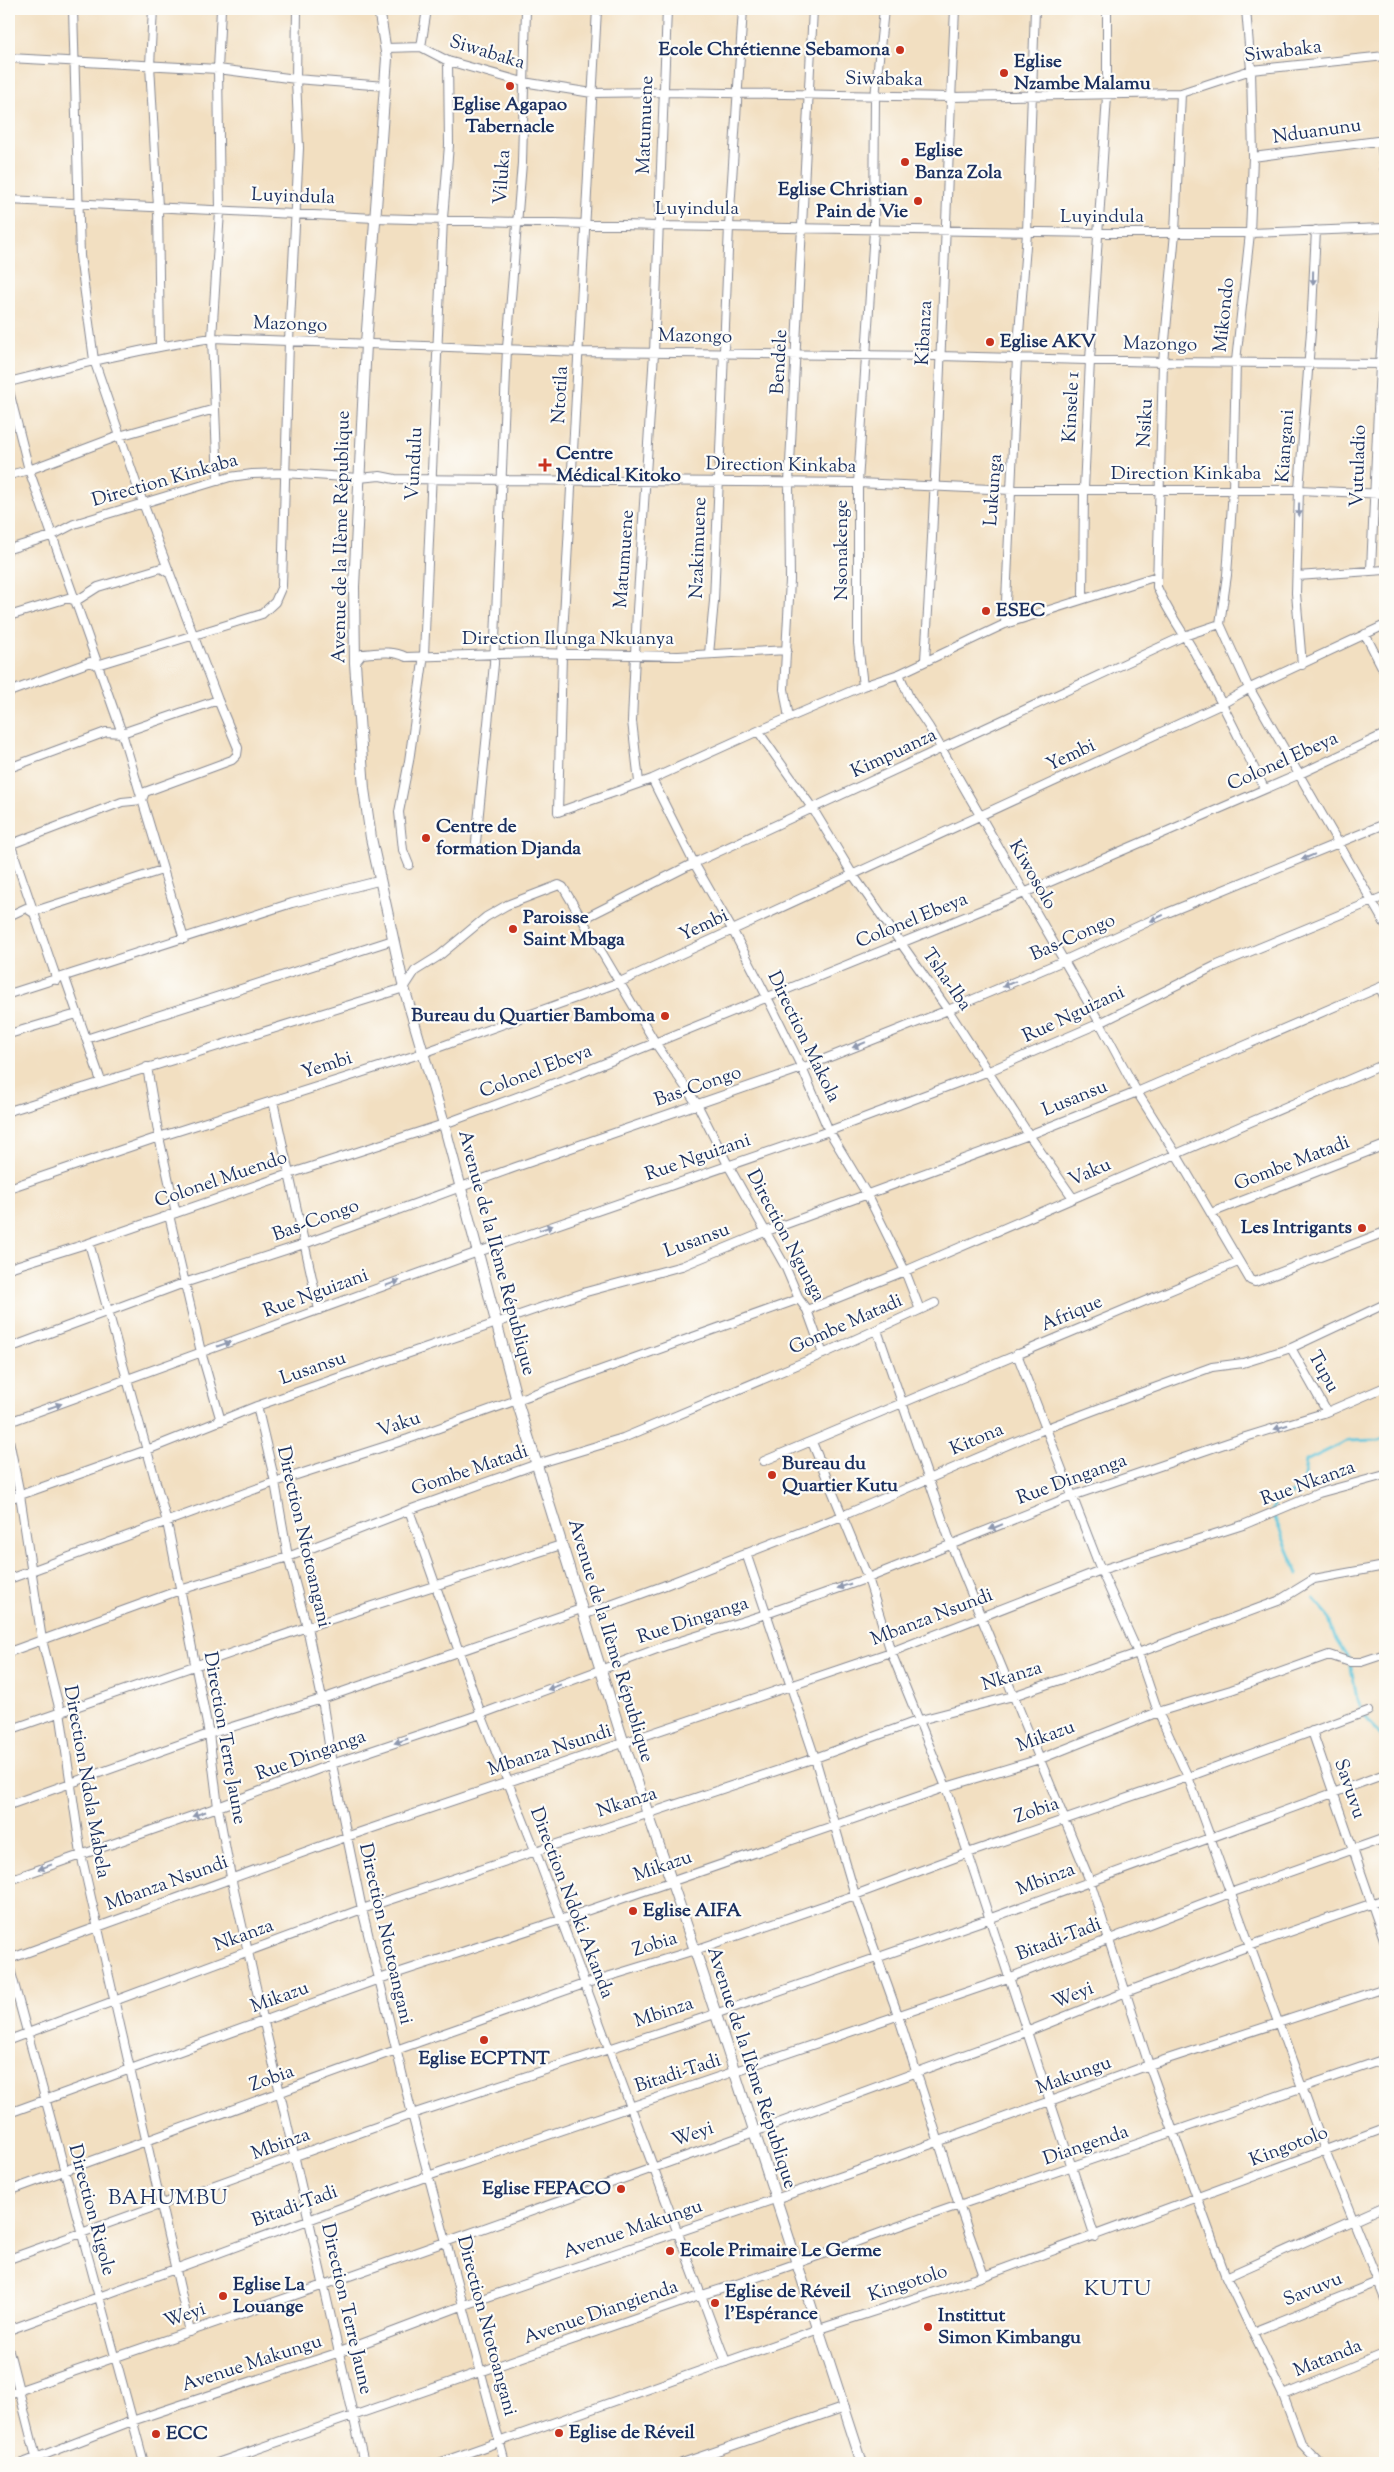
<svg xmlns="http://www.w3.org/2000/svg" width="1394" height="2472" font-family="'Sorts Mill Goudy',serif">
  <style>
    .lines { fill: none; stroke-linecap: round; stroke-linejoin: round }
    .stream { stroke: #5ec5da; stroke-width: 3 }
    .minor-casing { stroke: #868790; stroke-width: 10 }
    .tertiary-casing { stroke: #868790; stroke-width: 12 }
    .minor { stroke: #fff; stroke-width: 8 }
    .tertiary { stroke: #fff; stroke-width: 10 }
    .oneway { fill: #8d97ae }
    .poi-dot { fill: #c8321e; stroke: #fdfcf7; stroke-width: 2 }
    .labels { text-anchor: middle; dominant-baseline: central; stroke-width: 4.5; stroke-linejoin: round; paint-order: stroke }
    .poi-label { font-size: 19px; font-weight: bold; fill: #1b2f5e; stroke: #fdfcf7; text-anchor: start }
    .street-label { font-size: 19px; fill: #1b2f5e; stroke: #fdfcf7 }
    .quarter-label { font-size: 21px; letter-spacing: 1px; fill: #1b2f5e; stroke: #fdfcf7 }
  </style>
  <rect width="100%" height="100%" fill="#fdfcf7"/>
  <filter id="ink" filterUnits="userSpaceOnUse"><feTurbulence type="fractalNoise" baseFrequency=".02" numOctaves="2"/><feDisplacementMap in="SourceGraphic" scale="10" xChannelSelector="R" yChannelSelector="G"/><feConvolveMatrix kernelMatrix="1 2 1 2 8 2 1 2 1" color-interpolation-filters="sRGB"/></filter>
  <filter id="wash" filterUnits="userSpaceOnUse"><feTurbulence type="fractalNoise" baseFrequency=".0096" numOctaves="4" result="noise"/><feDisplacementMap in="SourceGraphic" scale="20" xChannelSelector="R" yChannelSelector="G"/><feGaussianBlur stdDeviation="1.12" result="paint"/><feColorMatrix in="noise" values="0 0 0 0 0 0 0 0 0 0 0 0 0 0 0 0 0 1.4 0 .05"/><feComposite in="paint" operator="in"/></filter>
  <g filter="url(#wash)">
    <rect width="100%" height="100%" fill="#f2dfc1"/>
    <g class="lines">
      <path class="stream" d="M1298,1574L1272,1511L1275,1502C1301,1489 1303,1491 1306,1461L1347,1441L1379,1440L1385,1437
        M1314,1599L1327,1614L1336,1640L1350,1662L1357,1699L1364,1715L1385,1741
        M1384,2463L1385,2462"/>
    </g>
  </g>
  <g filter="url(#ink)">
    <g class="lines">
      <g class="minor-casing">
        <path id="minor" d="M153,9L150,65L158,207L160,346
          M597,9L562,654L558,812L652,779L758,731L863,686L899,674L1005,624L1157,576
          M421,47L427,9
          M386,48L421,47L448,61L523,82L592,93L663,92L951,97L1181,93L1251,70L1385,56
          M9,58L218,69L296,79L385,86
          M1181,93L1175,233L1163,362L1157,587C1168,613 1184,633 1197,657C1221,700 1242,744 1264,788
          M1381,140L1385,172
          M1253,157L1385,140
          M9,200L375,218L658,226L1099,233H1250L1385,228
          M9,382C76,365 143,348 212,338L579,352L939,356L1163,362L1385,364
          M9,391L29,470L122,733L184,939
          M9,475L29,470L119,436L215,409
          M218,481L212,338L220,211L218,69L221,9
          M9,549L51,536L74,524L230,477L252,474L285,473L359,478L380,476L395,479L858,483L1012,490H1299L1385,494
          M1371,570L1380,364L1385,295
          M1297,576L1385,570
          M1083,598L1084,489L1090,360L1107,96V9
          M9,616L68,598L76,601L98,587L161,568L170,574
          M1005,624L1017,358L1027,233L1035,9
          M1220,624L1227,575L1233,490L1236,361L1250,233L1253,157L1251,70L1246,9
          M1220,624L1247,684L1385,924
          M1365,634L1385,673
          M709,654L714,601L729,226L743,9
          M925,660C939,443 945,226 955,9
          M355,663L362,654C377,653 392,650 406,657L535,653L678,656L787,650
          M1302,665L1296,593L1299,490L1311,331L1316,230
          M899,674L910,699L929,727L1100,1023L1137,1092L1176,1154L1250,1280L1255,1282L1385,1232
          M863,686L858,643V483L874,230L875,97L884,9
          M9,692L90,662L97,665L262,614L275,602L282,586L289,341L299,148L296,79L297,9
          M789,718L784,689L790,580L789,483L813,9
          M758,731L813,809L853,875L948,1010L1029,1135L1073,1198
          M9,768L106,732L122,733L218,700
          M652,779L694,863L733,931L767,997L802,1068L829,1131L868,1196L905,1271L920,1310
          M639,782L632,721L637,610L654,353L667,9
          M9,840L57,980
          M476,842L494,664L507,348L522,163L526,9
          M9,845L122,802L142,800L145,792L232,760L237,755L238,748L218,700L143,503L94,360L80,256L73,9
          M409,865L403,850L399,812L409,761L424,655L443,218L449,145L448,61
          M9,916L26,908L32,912L162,870
          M583,919L694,863L1184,636L1220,624
          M65,978L101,1081
          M1380,988L1385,998
          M9,994L292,903L378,881L379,877
          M9,1034L77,1014
          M86,1039L393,940
          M147,1067L159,1137L176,1213
          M273,1101L319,1310
          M9,1111L404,988L415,971L439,956L486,917L507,905L559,885L563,887L656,1044L697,1104L728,1165L785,1266L799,1299L807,1310L823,1354
          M9,1188L159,1137L423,1053L620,982L1222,704L1250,688L1385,625
          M1211,1213L1385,1145
          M169,1215L201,1352L221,1421
          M89,1243L167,1522L209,1734L218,1807L231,1877L364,2463
          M9,1268L89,1243L289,1174L444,1124L576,1075L1024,893L1300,774L1385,734
          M807,1310L905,1271L1385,1064
          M877,1330L951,1544L1090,1881L1149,2065L1226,2277L1283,2395L1301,2443L1320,2463
          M9,1348L184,1283L304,1244L516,1167L802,1068L948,1010L1063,961L1167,913L1385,824
          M1291,1348L1327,1412
          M1017,1354L1101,1570L1138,1653L1158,1712L1188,1777L1325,2150L1385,2299
          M257,1406L275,1482L288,1557L307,1627L322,1699L332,1764L362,1909L412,2114L505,2463
          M9,1422L478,1252L829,1131L989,1071L1100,1023L1215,966L1385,896
          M9,1440L20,1495L42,1640L60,1711L81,1854L190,2332
          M812,1442L868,1578L891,1652L946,1787L1095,2237
          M764,1461L1238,1262
          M9,1499L147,1450L257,1406L395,1358L586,1292L682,1266L767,1231L1029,1135L1137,1092L1385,985
          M409,1510L481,1714L535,1850L726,2362
          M746,1553L815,1758L855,1895L898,2015L959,2205L984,2276
          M9,1579L275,1482L408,1439L799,1299
          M583,1615L663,1586L842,1516L1047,1428L1132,1396L1212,1367L1243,1363L1291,1348L1385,1304
          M9,1652L180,1590L288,1557L409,1510L537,1464L623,1438L823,1354L935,1303
          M9,1730L307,1627L561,1545
          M1312,1731L1385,1942
          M9,1805L209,1734L322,1699L581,1609
          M9,1880L218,1807L332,1764L481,1714L665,1646L766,1614L868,1578L1072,1496L1239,1439L1327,1412L1385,1387
          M9,1959L346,1837L891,1652L1101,1570L1243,1525L1319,1493L1385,1475
          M9,1965L144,2463
          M9,2040L362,1909L815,1758L920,1720L1013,1696L1138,1653L1278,1601L1314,1579L1385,1566
          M9,2113L379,1979L560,1920L946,1787L1040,1759L1158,1712L1231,1690L1329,1655L1350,1662H1361L1385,1654
          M9,2191L396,2050L584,1984L695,1950L855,1895L968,1853L1188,1777L1368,1711
          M9,2259L412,2114L715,2014L991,1918L1385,1774
          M1226,2277L1385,2206
          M9,2330L428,2176L1011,1977L1230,1893L1385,1838
          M1253,2332L1385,2279
          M9,2351L37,2461
          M9,2394L324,2285L754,2132L1029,2031L1126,1992L1249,1946L1385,1899
          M1283,2395L1385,2353
          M23,2463L132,2421L340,2352L464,2305L857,2171L1149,2065L1385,1988
          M217,2463L702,2295C789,2269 873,2234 959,2205C1101,2157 1243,2109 1385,2059
          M439,2463L819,2329L984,2276L1385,2128
          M682,2463L845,2407"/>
      </g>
      <g class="tertiary-casing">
        <path id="tertiary" d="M379,9L387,58L366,344L354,587L355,663L364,789L371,838L404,988L444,1124L517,1401L624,1744L695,1950L862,2463"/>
      </g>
      <use href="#minor" class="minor"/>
      <use href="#tertiary" class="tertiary"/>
    </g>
    <defs><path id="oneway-solid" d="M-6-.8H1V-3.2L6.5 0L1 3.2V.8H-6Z" transform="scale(1.25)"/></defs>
    <g class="oneway">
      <use href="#oneway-solid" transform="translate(1313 278) rotate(91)"/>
      <use href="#oneway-solid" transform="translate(1299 510) rotate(91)"/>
      <use href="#oneway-solid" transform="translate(1308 857) rotate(158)"/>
      <use href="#oneway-solid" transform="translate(1157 918) rotate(155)"/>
      <use href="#oneway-solid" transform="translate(1009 984) rotate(157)"/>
      <use href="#oneway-solid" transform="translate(859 1045) rotate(158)"/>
      <use href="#oneway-solid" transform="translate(546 1228) rotate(-19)"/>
      <use href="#oneway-solid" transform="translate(393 1283) rotate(-20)"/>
      <use href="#oneway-solid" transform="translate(224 1344) rotate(-19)"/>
      <use href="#oneway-solid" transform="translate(55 1406) rotate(-19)"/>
      <use href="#oneway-solid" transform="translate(1281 1427) rotate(162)"/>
      <use href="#oneway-solid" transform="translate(996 1527) rotate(158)"/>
      <use href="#oneway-solid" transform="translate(844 1586) rotate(161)"/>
      <use href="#oneway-solid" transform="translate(554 1687) rotate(159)"/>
      <use href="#oneway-solid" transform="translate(401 1741) rotate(162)"/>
      <use href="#oneway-solid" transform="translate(199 1814) rotate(161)"/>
      <use href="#oneway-solid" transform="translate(45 1867) rotate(160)"/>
    </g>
  </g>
  <g class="poi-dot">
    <circle cx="900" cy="50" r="5"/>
    <circle cx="1004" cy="73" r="5"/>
    <circle cx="510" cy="86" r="5"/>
    <circle cx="905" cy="162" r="5"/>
    <circle cx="918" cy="201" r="5"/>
    <circle cx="990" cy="342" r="5"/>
    <path d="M542.5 457.5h5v5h5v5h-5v5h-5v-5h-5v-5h5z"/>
    <circle cx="986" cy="611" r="5"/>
    <circle cx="426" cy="838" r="5"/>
    <circle cx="513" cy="929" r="5"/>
    <circle cx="665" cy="1016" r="5"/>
    <circle cx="1362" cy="1228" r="5"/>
    <circle cx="772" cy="1475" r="5"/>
    <circle cx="633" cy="1911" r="5"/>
    <circle cx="484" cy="2040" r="5"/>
    <circle cx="621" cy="2189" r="5"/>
    <circle cx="670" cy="2251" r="5"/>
    <circle cx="223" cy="2296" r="5"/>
    <circle cx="715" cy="2303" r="5"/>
    <circle cx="928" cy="2327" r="5"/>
    <circle cx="559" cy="2433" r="5"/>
    <circle cx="156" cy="2434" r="5"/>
  </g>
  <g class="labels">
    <g class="poi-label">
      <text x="890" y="50" text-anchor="end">Ecole Chrétienne Sebamona</text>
      <text x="1014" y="62">Eglise<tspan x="1014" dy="22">Nzambe Malamu</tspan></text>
      <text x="510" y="105" text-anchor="middle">Eglise Agapao<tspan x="510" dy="22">Tabernacle</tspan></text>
      <text x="915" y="151">Eglise<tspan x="915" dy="22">Banza Zola</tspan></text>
      <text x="908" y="190" text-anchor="end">Eglise Christian<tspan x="908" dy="22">Pain de Vie</tspan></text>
      <text x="1000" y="342">Eglise AKV</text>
      <text x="556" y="454">Centre<tspan x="556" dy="22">Médical Kitoko</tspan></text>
      <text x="996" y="611">ESEC</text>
      <text x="436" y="827">Centre de<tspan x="436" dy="22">formation Djanda</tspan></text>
      <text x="523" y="918">Paroisse<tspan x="523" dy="22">Saint Mbaga</tspan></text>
      <text x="655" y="1016" text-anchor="end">Bureau du Quartier Bamboma</text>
      <text x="1352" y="1228" text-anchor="end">Les Intrigants</text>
      <text x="782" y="1464">Bureau du<tspan x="782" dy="22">Quartier Kutu</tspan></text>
      <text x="643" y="1911">Eglise AIFA</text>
      <text x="484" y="2059" text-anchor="middle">Eglise ECPTNT</text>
      <text x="611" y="2189" text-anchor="end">Eglise FEPACO</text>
      <text x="680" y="2251">Ecole Primaire Le Germe</text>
      <text x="233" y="2285">Eglise La<tspan x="233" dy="22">Louange</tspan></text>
      <text x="725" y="2292">Eglise de Réveil<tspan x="725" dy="22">l'Espérance</tspan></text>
      <text x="938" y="2316">Instittut<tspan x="938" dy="22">Simon Kimbangu</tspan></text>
      <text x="569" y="2433">Eglise de Réveil</text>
      <text x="166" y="2434">ECC</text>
    </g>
    <g class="street-label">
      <text transform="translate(1283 52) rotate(-7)">Siwabaka</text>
      <text transform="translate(487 53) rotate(17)">Siwabaka</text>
      <text transform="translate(884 80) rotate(1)">Siwabaka</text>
      <text transform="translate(646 125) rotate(-88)">Matumuene</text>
      <text transform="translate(1317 132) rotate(-8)">Nduanunu</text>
      <text transform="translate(503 177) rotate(-86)">Viluka</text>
      <text transform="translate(293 197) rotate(2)">Luyindula</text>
      <text x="697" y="209">Luyindula</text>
      <text x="1102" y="217">Luyindula</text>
      <text transform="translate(1225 315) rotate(-84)">Mikondo</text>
      <text transform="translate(290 325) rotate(2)">Mazongo</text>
      <text transform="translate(925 333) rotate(-87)">Kibanza</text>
      <text transform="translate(695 337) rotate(1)">Mazongo</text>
      <text transform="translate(1160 345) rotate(1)">Mazongo</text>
      <text transform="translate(780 362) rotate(-87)">Bendele</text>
      <text transform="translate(561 395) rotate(-87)">Ntotila</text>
      <text transform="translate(1072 407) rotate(-87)">Kinsele 1</text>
      <text transform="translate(1146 423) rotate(-87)">Nsiku</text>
      <text transform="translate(1286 446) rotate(-86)">Kiangani</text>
      <text transform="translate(415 464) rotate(-87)">Vundulu</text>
      <text transform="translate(781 466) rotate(1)">Direction Kinkaba</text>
      <text transform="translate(1359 466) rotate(-88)">Vutuladio</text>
      <text x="1186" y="474">Direction Kinkaba</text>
      <text transform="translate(165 481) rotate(-16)">Direction Kinkaba</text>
      <text transform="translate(994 490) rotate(-86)">Lukunga</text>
      <text transform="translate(342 537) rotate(-89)">Avenue de la IIème République</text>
      <text transform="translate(699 548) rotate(-88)">Nzakimuene</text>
      <text transform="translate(842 550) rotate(-90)">Nsonakenge</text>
      <text transform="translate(625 559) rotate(-86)">Matumuene</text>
      <text x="568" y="639">Direction Ilunga Nkuanya</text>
      <text transform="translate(894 754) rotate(-25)">Kimpuanza</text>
      <text transform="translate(1071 756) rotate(-25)">Yembi</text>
      <text transform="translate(1283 762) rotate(-24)">Colonel Ebeya</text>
      <text transform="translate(1032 875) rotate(60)">Kiwosolo</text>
      <text transform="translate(912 921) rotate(-22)">Colonel Ebeya</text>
      <text transform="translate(704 926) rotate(-25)">Yembi</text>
      <text transform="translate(1073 938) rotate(-24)">Bas-Congo</text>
      <text transform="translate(946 980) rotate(55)">Tsha-Iba</text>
      <text transform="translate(1074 1015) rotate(-25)">Rue Nguizani</text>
      <text transform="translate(803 1037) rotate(64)">Direction Makola</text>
      <text transform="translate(327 1066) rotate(-18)">Yembi</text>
      <text transform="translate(536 1072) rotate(-21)">Colonel Ebeya</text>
      <text transform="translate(698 1087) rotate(-19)">Bas-Congo</text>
      <text transform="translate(1075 1099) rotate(-22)">Lusansu</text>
      <text transform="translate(698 1158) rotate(-19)">Rue Nguizani</text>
      <text transform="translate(1292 1164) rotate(-21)">Gombe Matadi</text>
      <text transform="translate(1090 1173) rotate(-24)">Vaku</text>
      <text transform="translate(221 1180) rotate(-19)">Colonel Muendo</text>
      <text transform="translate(316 1221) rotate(-20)">Bas-Congo</text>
      <text transform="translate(785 1236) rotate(62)">Direction Ngunga</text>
      <text transform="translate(697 1241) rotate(-20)">Lusansu</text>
      <text transform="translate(496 1253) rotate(75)">Avenue de la IIème République</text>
      <text transform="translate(316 1294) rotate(-20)">Rue Nguizani</text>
      <text transform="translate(1072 1314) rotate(-23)">Afrique</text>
      <text transform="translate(846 1325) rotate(-24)">Gombe Matadi</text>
      <text transform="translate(313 1369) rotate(-19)">Lusansu</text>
      <text transform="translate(1323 1372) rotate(61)">Tupu</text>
      <text transform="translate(399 1425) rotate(-19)">Vaku</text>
      <text transform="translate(977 1440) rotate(-23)">Kitona</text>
      <text transform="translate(470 1471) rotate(-19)">Gombe Matadi</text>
      <text transform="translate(1072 1480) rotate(-20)">Rue Dinganga</text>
      <text transform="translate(1308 1484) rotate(-20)">Rue Nkanza</text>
      <text transform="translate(303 1537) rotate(77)">Direction Ntotoangani</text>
      <text transform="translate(932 1618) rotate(-21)">Mbanza Nsundi</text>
      <text transform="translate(693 1621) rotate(-18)">Rue Dinganga</text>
      <text transform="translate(610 1641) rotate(73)">Avenue de la IIème République</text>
      <text transform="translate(1012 1677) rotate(-17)">Nkanza</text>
      <text transform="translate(1046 1737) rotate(-20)">Mikazu</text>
      <text transform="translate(224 1738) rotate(80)">Direction Terre Jaune</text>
      <text transform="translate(550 1751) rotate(-18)">Mbanza Nsundi</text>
      <text transform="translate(311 1756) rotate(-20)">Rue Dinganga</text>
      <text transform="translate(86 1782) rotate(80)">Direction Ndola Mabela</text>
      <text transform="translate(1349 1789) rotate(71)">Savuvu</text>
      <text transform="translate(627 1803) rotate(-18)">Nkanza</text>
      <text transform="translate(1037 1811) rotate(-19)">Zobia</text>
      <text transform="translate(663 1867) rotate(-19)">Mikazu</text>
      <text transform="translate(1046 1880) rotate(-21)">Mbinza</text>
      <text transform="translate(167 1884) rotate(-20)">Mbanza Nsundi</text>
      <text transform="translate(571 1903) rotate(69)">Direction Ndoki Akanda</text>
      <text transform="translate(385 1934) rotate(77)">Direction Ntotoangani</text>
      <text transform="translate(244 1936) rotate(-20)">Nkanza</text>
      <text transform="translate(1059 1940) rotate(-21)">Bitadi-Tadi</text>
      <text transform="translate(655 1945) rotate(-17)">Zobia</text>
      <text transform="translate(1073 1996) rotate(-22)">Weyi</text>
      <text transform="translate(280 1998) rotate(-20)">Mikazu</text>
      <text transform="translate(664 2013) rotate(-18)">Mbinza</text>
      <text transform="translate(751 2068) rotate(72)">Avenue de la IIème République</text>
      <text transform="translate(678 2074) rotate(-18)">Bitadi-Tadi</text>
      <text transform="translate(1074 2076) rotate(-20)">Makungu</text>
      <text transform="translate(272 2079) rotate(-20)">Zobia</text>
      <text transform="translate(693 2135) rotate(-19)">Weyi</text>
      <text transform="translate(281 2145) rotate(-20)">Mbinza</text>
      <text transform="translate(1086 2146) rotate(-19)">Diangenda</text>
      <text transform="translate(1289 2147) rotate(-21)">Kingotolo</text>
      <text transform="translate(295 2207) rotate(-20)">Bitadi-Tadi</text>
      <text transform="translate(91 2210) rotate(75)">Direction Rigole</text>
      <text transform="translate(633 2230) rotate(-19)">Avenue Makungu</text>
      <text transform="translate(908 2284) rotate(-18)">Kingotolo</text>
      <text transform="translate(1313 2290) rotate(-22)">Savuvu</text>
      <text transform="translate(346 2309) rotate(77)">Direction Terre Jaune</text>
      <text transform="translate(601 2313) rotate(-19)">Avenue Diangienda</text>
      <text transform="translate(185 2316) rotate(-19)">Weyi</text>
      <text transform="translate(486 2326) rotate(75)">Direction Ntotoangani</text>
      <text transform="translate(1328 2359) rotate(-22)">Matanda</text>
      <text transform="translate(252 2364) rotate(-18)">Avenue Makungu</text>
    </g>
    <g class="quarter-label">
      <text x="168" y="2199">BAHUMBU</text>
      <text x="1118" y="2290">KUTU</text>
    </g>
  </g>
  <rect width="1394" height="2472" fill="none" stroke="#fdfcf7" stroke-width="30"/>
</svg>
